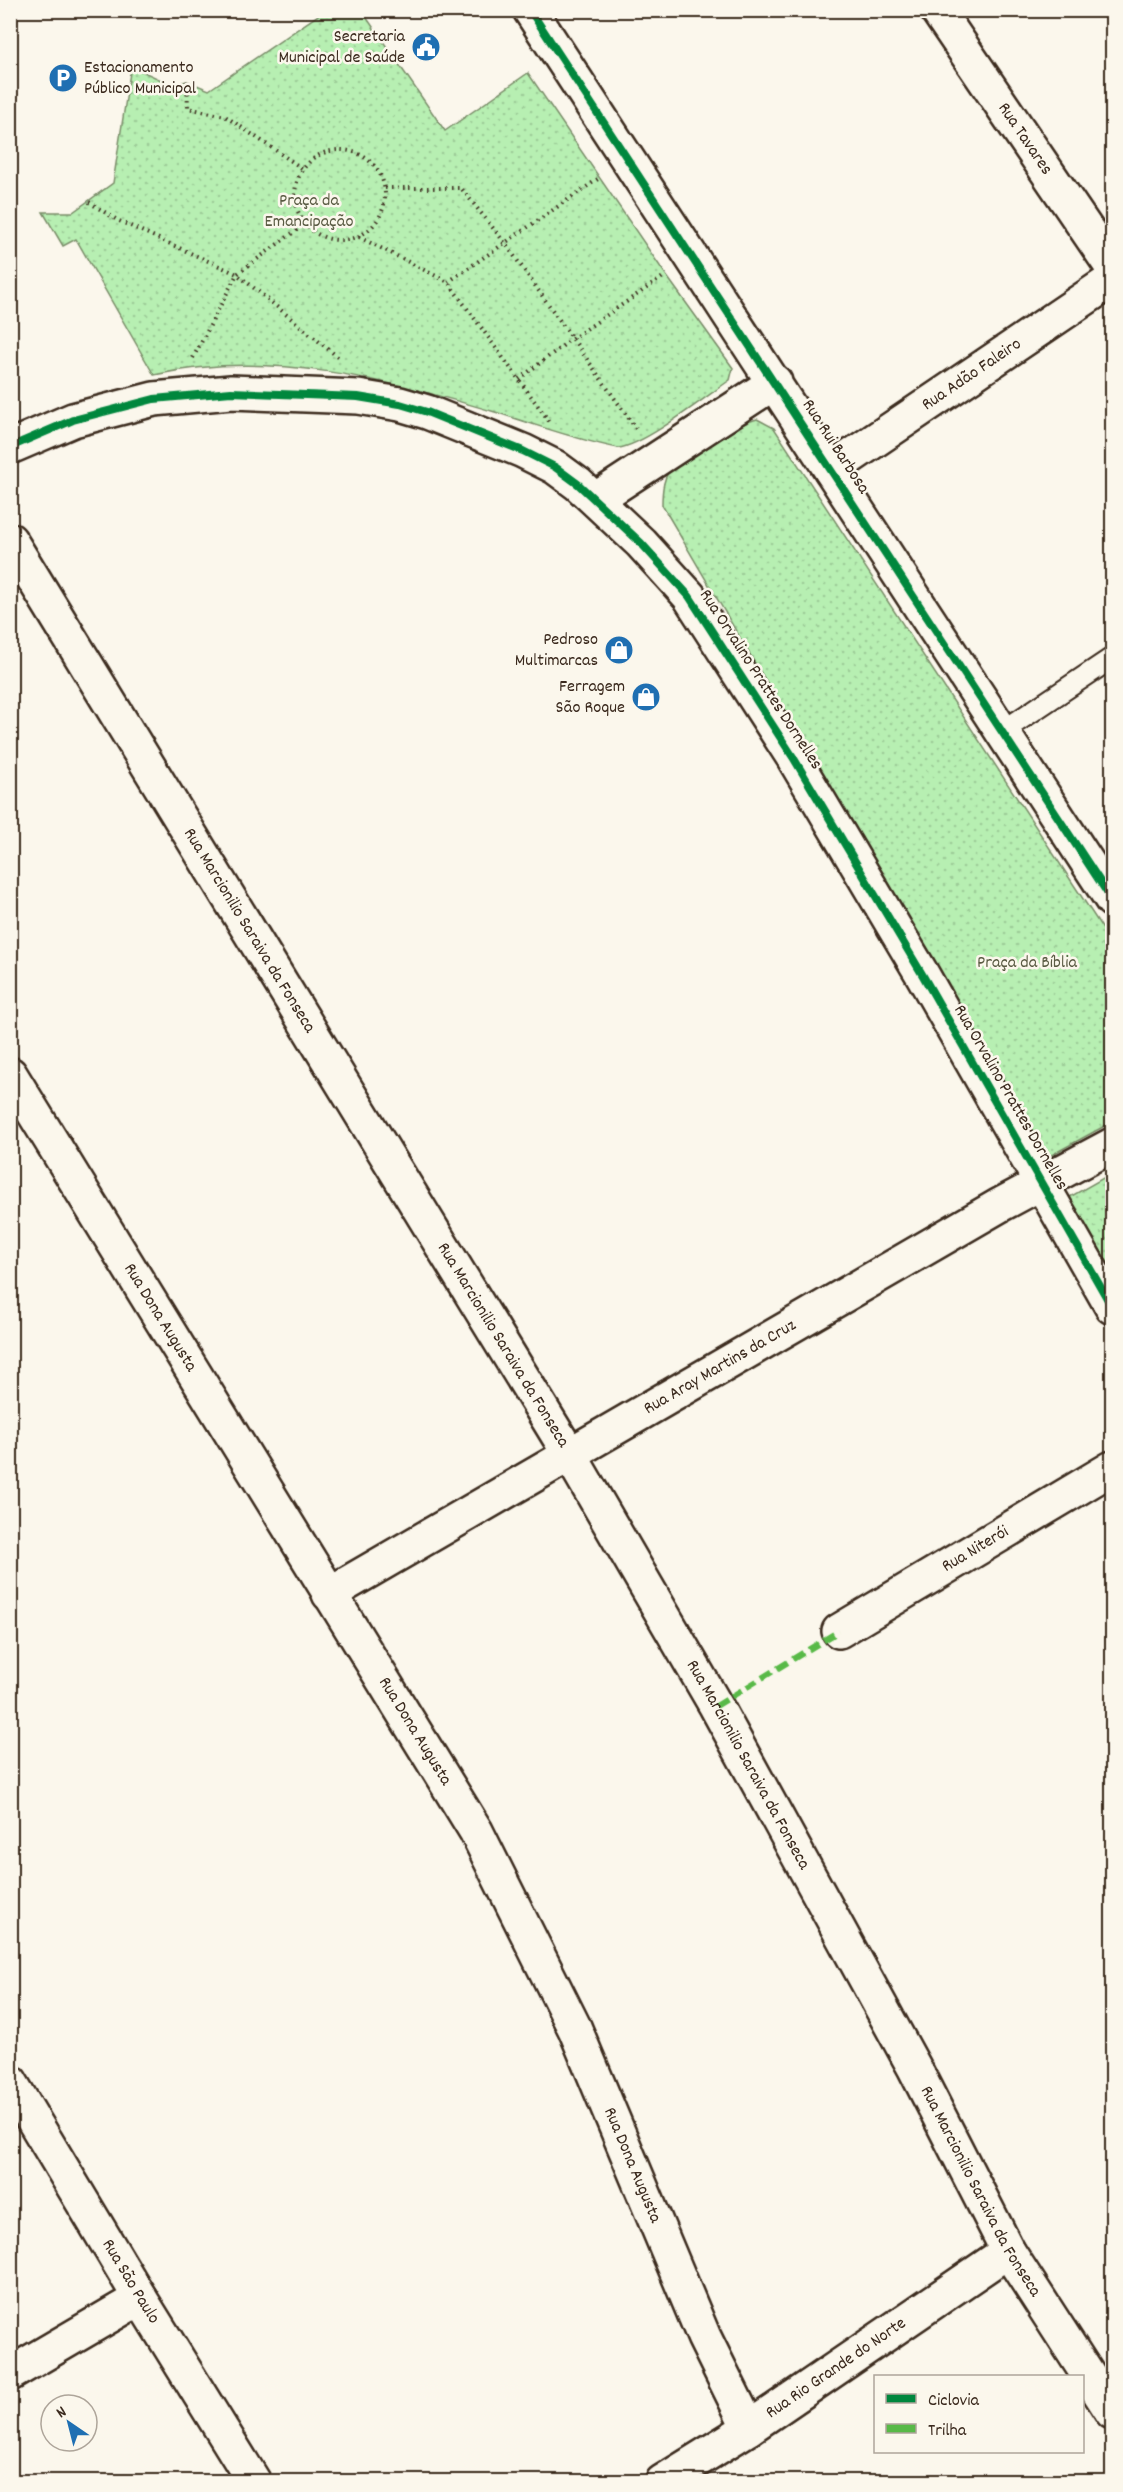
<svg xmlns="http://www.w3.org/2000/svg" width="1123" height="2492" font-family="Dekko,sans-serif">
  <style>
    .park { fill: url(#park-dots); stroke: #798c68; stroke-width: 1.5 }
    .lines { fill: none; stroke-linecap: round; stroke-linejoin: round }
    .lane-casing { stroke: #3b2a1e; stroke-width: 24 }
    .street-casing { stroke: #3b2a1e; stroke-width: 38 }
    .secondary-casing { stroke: #3b2a1e; stroke-width: 38 }
    .path { stroke: #3b2a1e; stroke-width: 4; stroke-dasharray: 1.5 4.5; stroke-linecap: butt }
    .lane { stroke: #fbf7ec; stroke-width: 20 }
    .street { stroke: #fbf7ec; stroke-width: 33 }
    .secondary { stroke: #fbf7ec; stroke-width: 33 }
    .quiet { stroke: #58b947; stroke-width: 6; stroke-dasharray: 12 6; stroke-linecap: butt }
    .cycleway-casing { stroke: #fbf7ec; stroke-width: 11 }
    .cycleway { stroke: #00873e; stroke-width: 8 }
    .labels { text-anchor: middle; dominant-baseline: central; stroke-width: 5; stroke-linejoin: round; paint-order: stroke }
    .poi-label { font-size: 18px; fill: #3b2a1e; stroke: #fbf7ec; text-anchor: end }
    .street-label { font-size: 18px; fill: #3b2a1e; stroke: #fbf7ec }
    .park-label { font-size: 18px; fill: #5a5b43; stroke: #fbf7ec }
  </style>
  <defs>
    <pattern id="park-dots" width="8" height="8" patternUnits="userSpaceOnUse" patternTransform="scale(1.5)"><rect width="8" height="8" fill="#b7efb2"/><path d="M2 2h.1M6 6h.1" fill="none" stroke="#9ecd99" stroke-width="1.8" stroke-linecap="round"/></pattern>
  </defs>
  <rect width="100%" height="100%" fill="#fbf7ec"/>
  <filter id="ink" filterUnits="userSpaceOnUse"><feTurbulence type="fractalNoise" baseFrequency=".0167" numOctaves="2"/><feDisplacementMap in="SourceGraphic" scale="12" xChannelSelector="R" yChannelSelector="G"/><feConvolveMatrix kernelMatrix="1 2 1 2 8 2 1 2 1" color-interpolation-filters="sRGB"/></filter>
  <g filter="url(#ink)">
    <path class="park" d="M321,11H362L445,131L528,73L666,275L733,368L730,380C705,397 645,445 618,448C577,440 536,425 495,412C384,379 269,349 154,375L76,239L63,246L43,212H73L113,183L131,66L172,85L187,81L209,90L321,13Z
      M757,419L774,428L1112,943V1122L1046,1158L662,505C662,491 663,475 674,465C687,451 739,424 757,419Z
      M1112,1173V1274L1068,1198Z"/>
    <g class="lines">
      <g class="lane-casing">
        <path id="lane" d="M1003,731L1112,658"/>
      </g>
      <g class="street-casing">
        <g id="street">
          <path id="s1" d="M937,10L1112,267"/>
          <path id="s2" d="M831,470L1112,280"/>
          <path id="s3" d="M10,540L570,1455L716,1706L914,2067L1008,2251L1112,2412"/>
          <path id="s4" d="M10,1074L476,1831L575,2029L704,2337L749,2428"/>
          <path id="s5" d="M329,1594L1000,1205L1112,1145"/>
          <path id="s6" d="M839,1631L1112,1468"/>
          <path id="s7" d="M10,2081L140,2298L254,2482"/>
          <path d="M10,2374L140,2298"/>
          <path id="s8" d="M662,2482L749,2428L1008,2251"/>
        </g>
      </g>
      <g class="secondary-casing">
        <path id="secondary" d="M530,10L1112,900
          M10,447L73,420L154,399L231,392L358,397L400,404L427,412L523,451L555,467L578,484L641,543L689,596L793,757L922,974L1112,1307
          M596,499L775,382"/>
      </g>
      <path class="path" d="M187,81L188,108L225,116L303,169
        M295 195a45 45 0 1 1 90 0a45 45 0 1 1-90 0Z
        M385,188H461L505,243L637,430
        M89,202L117,220L237,274L339,358
        M359,237L448,282L549,421
        M448,282L598,179
        M193,358L237,274L305,224
        M519,379L573,338L663,277"/>
      <use href="#lane" class="lane"/>
      <use href="#street" class="street"/>
      <use href="#secondary" class="secondary"/>
      <path class="quiet" d="M716,1706L839,1631"/>
      <g class="cycleway-casing">
        <path id="cycleway" d="M530,10L1112,900
          M10,447L73,420L154,399L231,392L358,397L400,404L427,412L523,451L555,467L578,484L641,543L689,596L793,757L922,974L1112,1307"/>
      </g>
      <use href="#cycleway" class="cycleway"/>
    </g>
  </g>
  <defs>
    <g id="civic-disc" transform="scale(1.5)"><circle r="9.5" fill="#1f6fb2" stroke="#fbf7ec"/><path d="M-.6-6.5H3V-4.5H.6V-3L4-1V1h2V6H-6V1h2V-1L-.6-3ZM-1.2 2.5V6h2.4V2.5Z" fill="#fff"/></g>
    <g id="parking-disc" transform="scale(1.5)"><circle r="9.5" fill="#1f6fb2" stroke="#fbf7ec"/><path d="M-3.5-5.5H1a3.5 3.5 0 0 1 0 7H-1V5.5H-3.5ZM-1-3.4V-.6H.8a1.4 1.4 0 0 0 0-2.8Z" fill="#fff"/></g>
    <g id="shop-disc" transform="scale(1.5)"><circle r="9.5" fill="#1f6fb2" stroke="#fbf7ec"/><path d="M-5-2.5h2.3a2.7 3.5 0 0 1 5.4 0H5L5.5 6h-11ZM-1.5-2.5h3a1.5 2.3 0 0 0-3 0Z" fill="#fff"/></g>
  </defs>
  <g fill-rule="evenodd">
    <use href="#civic-disc" x="426" y="47"/>
    <use href="#parking-disc" x="63" y="78"/>
    <use href="#shop-disc" x="619" y="650"/>
    <use href="#shop-disc" x="646" y="697"/>
  </g>
  <g class="labels">
    <g class="poi-label">
      <text x="405" y="37">Secretaria<tspan x="405" dy="21">Municipal de Saúde</tspan></text>
      <text x="84" y="68" text-anchor="start">Estacionamento<tspan x="84" dy="21">Público Municipal</tspan></text>
      <text x="598" y="640">Pedroso<tspan x="598" dy="21">Multimarcas</tspan></text>
      <text x="625" y="687">Ferragem<tspan x="625" dy="21">São Roque</tspan></text>
    </g>
    <g class="street-label">
      <text stroke="none"><textPath href="#s1" startOffset="156">Rua Tavares</textPath></text>
      <text stroke="none"><textPath href="#s2" startOffset="170">Rua Adão Faleiro</textPath></text>
      <text transform="translate(835 447) rotate(57)">Rua Rui Barbosa</text>
      <text transform="translate(760 680) rotate(57)">Rua Orvalino Prattes Dornelles</text>
      <text stroke="none"><textPath href="#s3" startOffset="458">Rua Marcionilio Saraiva da Fonseca</textPath></text>
      <text transform="translate(1010 1098) rotate(60)">Rua Orvalino Prattes Dornelles</text>
      <text stroke="none"><textPath href="#s4" startOffset="286">Rua Dona Augusta</textPath></text>
      <text stroke="none"><textPath href="#s3" startOffset="944">Rua Marcionilio Saraiva da Fonseca</textPath></text>
      <text stroke="none"><textPath href="#s5" startOffset="452">Rua Aray Martins da Cruz</textPath></text>
      <text stroke="none"><textPath href="#s6" startOffset="159">Rua Niterói</textPath></text>
      <text stroke="none"><textPath href="#s4" startOffset="772">Rua Dona Augusta</textPath></text>
      <text stroke="none"><textPath href="#s3" startOffset="1430">Rua Marcionilio Saraiva da Fonseca</textPath></text>
      <text stroke="none"><textPath href="#s4" startOffset="1258">Rua Dona Augusta</textPath></text>
      <text stroke="none"><textPath href="#s3" startOffset="1916">Rua Marcionilio Saraiva da Fonseca</textPath></text>
      <text stroke="none"><textPath href="#s7" startOffset="234">Rua São Paulo</textPath></text>
      <text stroke="none"><textPath href="#s8" startOffset="208">Rua Rio Grande do Norte</textPath></text>
    </g>
    <g class="park-label">
      <text x="309" y="201">Praça da<tspan x="309" dy="21">Emancipação</tspan></text>
      <text x="1027" y="963">Praça da Bíblia</text>
    </g>
  </g>
  <rect width="1123" height="2492" fill="none" stroke="#fbf7ec" stroke-width="36"/>
  <rect x="18" y="18" width="1087" height="2456" fill="none" stroke="#3b2a1e" stroke-width="2" filter="url(#ink)"/>
  <rect x="874" y="2375" width="210" height="78" fill="#fbf7ec" stroke="#aea59a" stroke-width="1.5"/>
  <rect x="886" y="2394" width="30" height="9" fill="#00873e" stroke="#aea59a" stroke-width="1.5"/>
  <text x="928" y="2405" font-size="18" fill="#3b2a1e">Ciclovia</text>
  <rect x="886" y="2424" width="30" height="9" fill="#58b947" stroke="#aea59a" stroke-width="1.5"/>
  <text x="928" y="2435" font-size="18" fill="#3b2a1e">Trilha</text>
  <g transform="translate(69 2423) rotate(325)"><circle r="28" fill="#fbf7ec" stroke="#aea59a" stroke-width="1.5"/>
  <path d="M0-4.5L10 22L0 15L-10 22Z" fill="#1f6fb2"/>
  <text y="-9" font-size="16" font-weight="bold" text-anchor="middle" fill="#3b2a1e">N</text>
  </g>
</svg>
